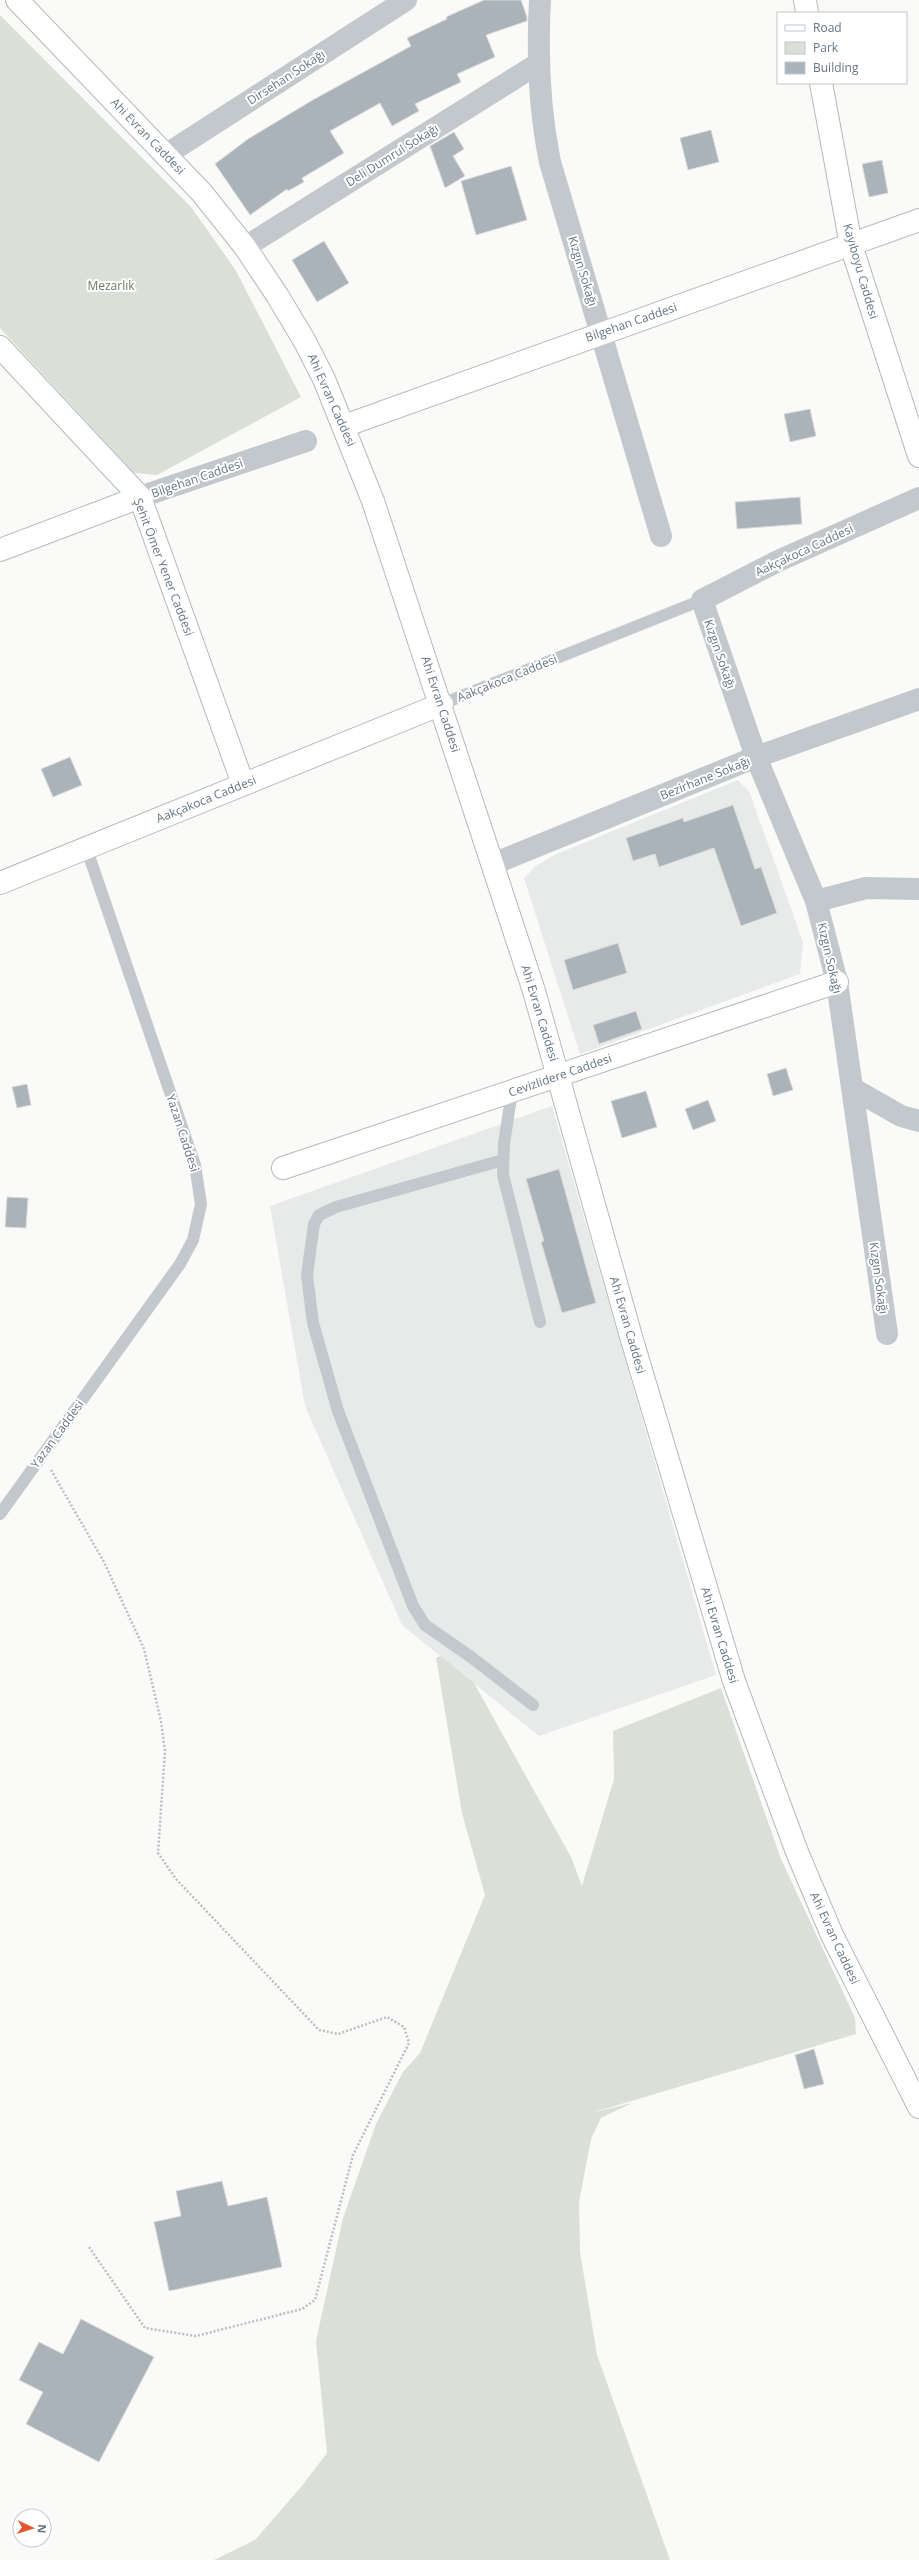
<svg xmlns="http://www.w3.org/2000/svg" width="919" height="2560" font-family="'Open Sans',sans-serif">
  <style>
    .built { fill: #e8e9e9 }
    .green { fill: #dadfd7 }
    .building { fill: #aab3b9; stroke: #dcdcda }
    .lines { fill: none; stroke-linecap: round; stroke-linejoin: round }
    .secondary-casing { stroke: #b3babf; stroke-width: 24 }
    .path { stroke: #bbbfc2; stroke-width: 2.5; stroke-dasharray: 2 2; stroke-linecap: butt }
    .lane { stroke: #c3c8cc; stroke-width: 12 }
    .street { stroke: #c3c8cc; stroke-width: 22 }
    .secondary { stroke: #fff; stroke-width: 22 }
    .labels { text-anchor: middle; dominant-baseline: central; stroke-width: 4; stroke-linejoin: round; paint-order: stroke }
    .street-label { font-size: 12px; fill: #657683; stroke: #fff }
    .park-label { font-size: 12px; fill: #687a64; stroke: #fff }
  </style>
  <rect width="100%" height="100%" fill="#fafaf8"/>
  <path class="built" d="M738,780L749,791L803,942L800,974L580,1054L524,878L536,866L554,855Z
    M552,1106L716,1675L539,1736L402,1625L305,1406L270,1206Z"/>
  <path class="green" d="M0,15L191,207L235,269L301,397L157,475L134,473L0,328Z
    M441,1656L474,1683L571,1857L582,1886L614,1779L613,1731L721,1688L781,1859L855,2018L856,2034L591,2113L632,2103L601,2118L591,2139L579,2202L580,2252L597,2355L670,2560H214L255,2540L301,2487L327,2453L316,2341L343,2218L376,2124L403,2072L420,2053L485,1895L462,1813L436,1658Z"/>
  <path class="building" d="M484,0H521L527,17V21L486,35L495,57L457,74L461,82L415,104L419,111L392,126L380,103L330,131L344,153L302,178L304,182L288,191L287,189L250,215L215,164L248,139L311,101L411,46L407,38L447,19L446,17Z
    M711,130L719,162L688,170L680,138Z
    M454,132L464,149L453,156L465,176L445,188L430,146Z
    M882,160L888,193L869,197L862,164Z
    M511,166L527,220L476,235L461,181Z
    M324,241L349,283L317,302L292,260Z
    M810,409L816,436L790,442L784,414Z
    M800,497L802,524L737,529L735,502Z
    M70,757L82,785L53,797L41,769Z
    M733,805L755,869L761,867L777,913L741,926L714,848L659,867L655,854L633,861L626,838L683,818L684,822Z
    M618,943L627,973L573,990L564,960Z
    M636,1011L642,1029L599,1044L593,1025Z
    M786,1068L793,1090L773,1096L767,1074Z
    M27,1084L31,1105L17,1108L12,1087Z
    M646,1091L657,1127L622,1138L611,1101Z
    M708,1100L716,1121L693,1130L685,1109Z
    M559,1169L596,1303L562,1313L541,1242L544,1241L526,1179Z
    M7,1197L28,1198L26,1228L5,1227Z
    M814,2049L824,2084L804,2089L795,2055Z
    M222,2181L228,2206L267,2197L282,2267L169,2291L154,2222L181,2216L176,2191Z
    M81,2319L154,2357L99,2462L26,2424L43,2392L19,2380L39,2342L63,2354Z"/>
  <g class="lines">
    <g class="secondary-casing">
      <path id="secondary" d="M17,0L202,193L245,247L277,295L304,340L324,379L373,501L534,991L632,1340L734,1681L797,1852L832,1935L919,2107
        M805,0L807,13
        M821,83L851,245L919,456
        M0,347L140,497L243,784
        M344,426L919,220
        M0,550L140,497
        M0,883L442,704
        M283,1168L837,982"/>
    </g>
    <path class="path" d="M51,1470L104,1562L144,1649L161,1721L165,1751L158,1853L176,1879L319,2030L338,2034L387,2017L404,2027L409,2043L353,2155L315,2300L302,2309L196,2336L145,2328L89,2247"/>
    <path class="lane" d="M442,704L702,600
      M512,1091L504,1144L503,1175L540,1322
      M503,1160L336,1207L319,1215L314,1224L307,1275L313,1323L338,1411L413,1606L425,1625L471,1657L533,1705
      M0,1514L180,1264L193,1240L201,1204L195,1165L86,847"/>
    <path class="street" d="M540,0C537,55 539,108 550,162L661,536
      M167,154L406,0
      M245,247L539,63
      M140,497L306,441
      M493,864L756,757L919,699
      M816,901L866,888L919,889
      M852,1088L901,1116L919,1121
      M887,1334L837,982L816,901L756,757L702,600L778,561L919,498"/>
    <use href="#secondary" class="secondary"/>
  </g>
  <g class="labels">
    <g class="street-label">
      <text transform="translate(286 77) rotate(-33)">Dirsehan Sokağı</text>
      <text transform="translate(148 136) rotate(46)">Ahi Evran Caddesi</text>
      <text transform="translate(392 155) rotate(-32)">Deli Dumrul Sokağı</text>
      <text transform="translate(583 271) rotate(73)">Kızgın Sokağı</text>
      <text transform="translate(861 271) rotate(74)">Kayıboyu Caddesi</text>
      <text transform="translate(631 322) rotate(-19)">Bilgehan Caddesi</text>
      <text transform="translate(332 400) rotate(66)">Ahi Evran Caddesi</text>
      <text transform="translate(197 478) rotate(-19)">Bilgehan Caddesi</text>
      <text transform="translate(804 550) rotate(-25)">Aakçakoca Caddesi</text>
      <text transform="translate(164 567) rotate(69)">Şehit Ömer Yener Caddesi</text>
      <text transform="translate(720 654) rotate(71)">Kızgın Sokağı</text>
      <text transform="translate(507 678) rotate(-22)">Aakçakoca Caddesi</text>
      <text transform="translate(441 704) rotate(72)">Ahi Evran Caddesi</text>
      <text transform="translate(705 778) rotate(-22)">Bezirhane Sokağı</text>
      <text transform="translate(206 799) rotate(-22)">Aakçakoca Caddesi</text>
      <text transform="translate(830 958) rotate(77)">Kızgın Sokağı</text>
      <text transform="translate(540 1013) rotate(73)">Ahi Evran Caddesi</text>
      <text transform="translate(560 1075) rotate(-19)">Cevizlidere Caddesi</text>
      <text transform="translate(183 1133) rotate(72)">Yazan Caddesi</text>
      <text transform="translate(879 1278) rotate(82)">Kızgın Sokağı</text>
      <text transform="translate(628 1325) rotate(74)">Ahi Evran Caddesi</text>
      <text transform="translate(57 1434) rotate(-54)">Yazan Caddesi</text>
      <text transform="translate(720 1635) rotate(73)">Ahi Evran Caddesi</text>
      <text transform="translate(835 1938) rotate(65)">Ahi Evran Caddesi</text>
    </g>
    <g class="park-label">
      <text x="111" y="285">Mezarlık</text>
    </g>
  </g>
  <rect x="777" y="12" width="130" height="72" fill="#ffffff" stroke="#c1c8cd"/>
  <rect x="785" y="25" width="20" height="6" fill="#ffffff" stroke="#c1c8cd"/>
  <text x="813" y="32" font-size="12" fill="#657683">Road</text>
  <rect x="785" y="42" width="20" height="12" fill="#dadfd7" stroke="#c1c8cd"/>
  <text x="813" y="52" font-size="12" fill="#657683">Park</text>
  <rect x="785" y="62" width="20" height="12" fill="#aab3b9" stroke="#c1c8cd"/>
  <text x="813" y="72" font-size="12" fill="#657683">Building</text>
  <g transform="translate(32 2528) rotate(94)"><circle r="19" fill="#ffffff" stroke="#c1c8cd"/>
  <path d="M0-3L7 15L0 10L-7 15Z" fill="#e4572e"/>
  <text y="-6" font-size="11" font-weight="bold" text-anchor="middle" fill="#657683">N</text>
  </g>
</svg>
